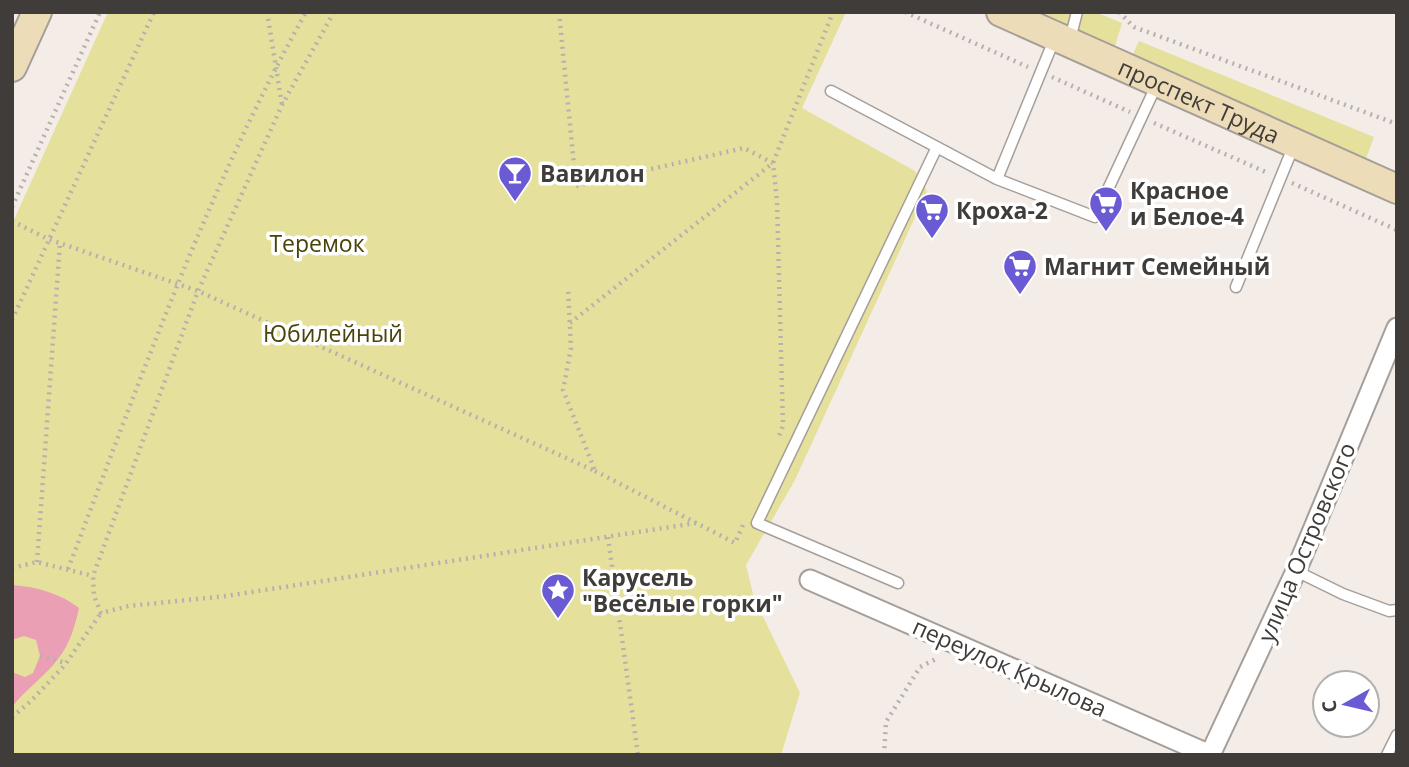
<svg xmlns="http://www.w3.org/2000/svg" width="1409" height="767" font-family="'Open Sans',sans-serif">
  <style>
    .green { fill: #e5e09c }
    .water { fill: #eb9fb4 }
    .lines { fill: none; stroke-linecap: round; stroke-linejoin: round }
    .lane-casing { stroke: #a59e99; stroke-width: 13 }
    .street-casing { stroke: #a59e99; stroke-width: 23 }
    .secondary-casing { stroke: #a59e99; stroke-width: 32 }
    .path { stroke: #b7b1ad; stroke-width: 4.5; stroke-dasharray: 2 5; stroke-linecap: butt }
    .lane { stroke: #fff; stroke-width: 10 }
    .street { stroke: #fff; stroke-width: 19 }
    .secondary { stroke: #eddcb8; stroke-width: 28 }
    .labels { text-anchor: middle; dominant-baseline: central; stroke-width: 7; stroke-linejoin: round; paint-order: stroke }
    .street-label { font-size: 23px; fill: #3f3c3a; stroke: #fff }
    .poi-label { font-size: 23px; font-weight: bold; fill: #3f3c3a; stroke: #fff; text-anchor: start }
    .park-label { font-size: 23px; fill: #49440a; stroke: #fff }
  </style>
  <rect width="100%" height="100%" fill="#f4ece7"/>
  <path class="green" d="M108,12H846L802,108L915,171L927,191L795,480L746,565L754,598L800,693L781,755H12V224Z
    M1037,12H1095L1122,23L1115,46Z
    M1139,41L1374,137L1364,164L1129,63Z"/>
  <path class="water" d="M12,585C38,587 59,593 79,608C75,626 70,644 58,659C45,676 26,689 12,707V672L25,677L33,673L40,656L36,640L24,636L12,640Z"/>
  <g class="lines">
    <g class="lane-casing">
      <path id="lane" d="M1070,39L1077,12
        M1054,40L997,179L1095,217L1157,84
        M831,91L997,179
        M1236,287L1294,145
        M1296,571L1343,594L1389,611L1397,610
        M898,583L757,523L937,147
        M1387,755L1397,735"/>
    </g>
    <g class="street-casing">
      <path id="street" d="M810,580L1210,755
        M1210,755L1296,571L1397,328"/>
    </g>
    <g class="secondary-casing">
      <g id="secondary">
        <path id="s1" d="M1001,12L1397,189"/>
        <path d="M12,67L37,12"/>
      </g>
    </g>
    <path class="path" d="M267,12L282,105
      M334,12L282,105L198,291L93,576L94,596L101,613L129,606L226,596L696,523
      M559,12L576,186L744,148L773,163L777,201L783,426L779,436
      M905,12L1028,67
      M1119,12L1134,27L1397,124
      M1052,77L1130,112
      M1154,123L1268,173
      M1292,183L1397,230
      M12,207L100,12
      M12,221L48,239L198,291L595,471L563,390L571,348L568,287
      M12,320L154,12
      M570,323L773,163L833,12
      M595,471L735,543L743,525
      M608,537L638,755
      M37,562L60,243
      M12,568L37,562L93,576
      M68,569C140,381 207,189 306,12
      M40,656L66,663
      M12,717L31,701L64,666L101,613
      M884,755L886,722L920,667L938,658"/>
    <use href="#lane" class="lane"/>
    <use href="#street" class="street"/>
    <use href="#secondary" class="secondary"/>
  </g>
  <defs>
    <g id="bar-pin" transform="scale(1.75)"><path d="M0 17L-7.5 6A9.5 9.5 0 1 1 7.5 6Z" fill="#6a5ad3" stroke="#fff"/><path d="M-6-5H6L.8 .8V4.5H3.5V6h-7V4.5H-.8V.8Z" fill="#fff"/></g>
    <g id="supermarket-pin" transform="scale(1.75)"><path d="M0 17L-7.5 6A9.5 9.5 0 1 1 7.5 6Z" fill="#6a5ad3" stroke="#fff"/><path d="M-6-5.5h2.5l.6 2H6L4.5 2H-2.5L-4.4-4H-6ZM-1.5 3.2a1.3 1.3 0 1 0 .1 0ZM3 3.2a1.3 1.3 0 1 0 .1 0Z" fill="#fff"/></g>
    <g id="sight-pin" transform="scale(1.75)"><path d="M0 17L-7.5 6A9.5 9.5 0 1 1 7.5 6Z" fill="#6a5ad3" stroke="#fff"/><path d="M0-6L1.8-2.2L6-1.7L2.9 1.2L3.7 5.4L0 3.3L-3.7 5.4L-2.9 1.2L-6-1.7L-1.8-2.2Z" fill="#fff"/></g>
  </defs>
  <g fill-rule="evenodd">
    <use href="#bar-pin" x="515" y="173"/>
    <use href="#supermarket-pin" x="1106" y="203"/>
    <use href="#supermarket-pin" x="932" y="210"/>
    <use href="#supermarket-pin" x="1020" y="266"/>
    <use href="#sight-pin" x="558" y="590"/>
  </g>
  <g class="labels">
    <g class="street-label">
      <text stroke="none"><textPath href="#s1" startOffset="217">проспект Труда</textPath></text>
      <text transform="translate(1306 542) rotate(-67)">улица Островского</text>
      <text transform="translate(1010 667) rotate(24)">переулок Крылова</text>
    </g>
    <g class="poi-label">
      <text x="540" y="173">Вавилон</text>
      <text x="1130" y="190">Красное<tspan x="1130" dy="26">и Белое-4</tspan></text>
      <text x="956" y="210">Кроха-2</text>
      <text x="1044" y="266">Магнит Семейный</text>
      <text x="582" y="577">Карусель<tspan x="582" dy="26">"Весёлые горки"</tspan></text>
    </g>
    <g class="park-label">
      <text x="317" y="243">Теремок</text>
      <text x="333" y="333">Юбилейный</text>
    </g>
  </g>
  <rect width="1409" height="767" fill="none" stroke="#3f3c3a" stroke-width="28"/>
  <g transform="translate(1346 704) rotate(262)"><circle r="33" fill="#ffffff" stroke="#b2b1b0" stroke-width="2"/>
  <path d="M0-5L12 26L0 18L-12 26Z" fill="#6a5ad3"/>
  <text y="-10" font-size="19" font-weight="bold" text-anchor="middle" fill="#3f3c3a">С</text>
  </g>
</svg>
